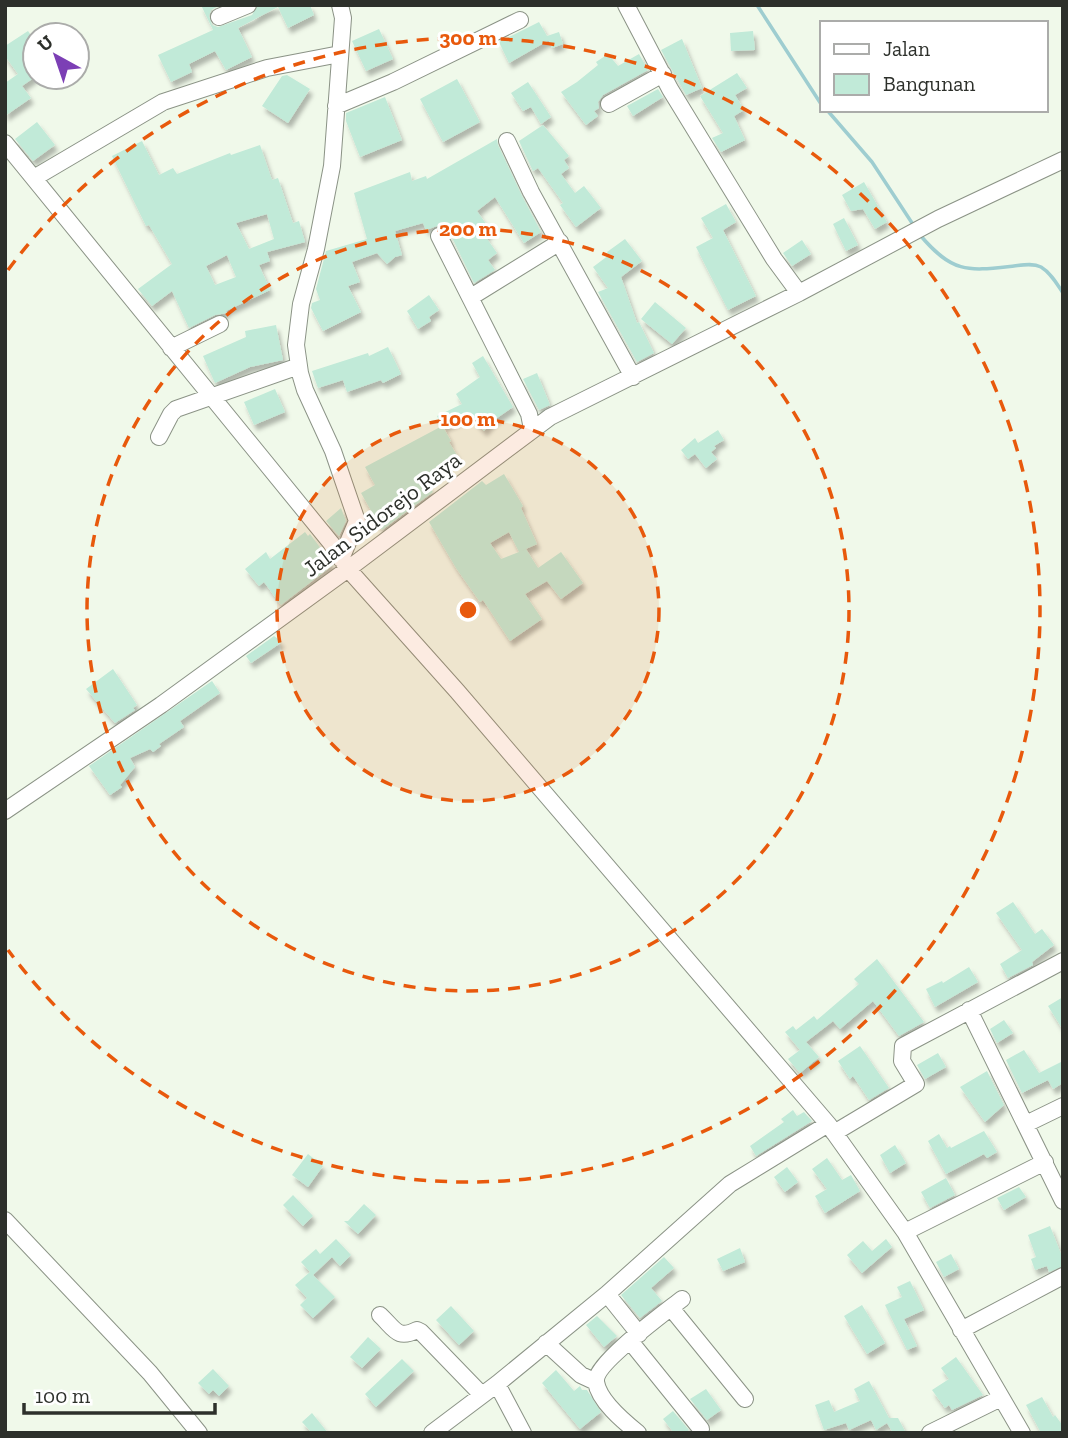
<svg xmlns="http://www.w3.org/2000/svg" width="1068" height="1438" font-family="'Zilla Slab',serif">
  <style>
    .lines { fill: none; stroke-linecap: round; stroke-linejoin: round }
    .stream { stroke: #9ecdd0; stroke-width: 3.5 }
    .building { fill: #c1ead8; fill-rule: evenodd; filter: url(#shadow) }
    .minor-casing { stroke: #8b9386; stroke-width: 18 }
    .minor { stroke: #fff; stroke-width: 16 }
    .ring { fill: none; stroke: #e8590c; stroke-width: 3.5; stroke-dasharray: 12 9 }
    .labels { text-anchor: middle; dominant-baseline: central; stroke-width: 6; stroke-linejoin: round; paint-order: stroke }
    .street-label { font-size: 23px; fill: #2d302b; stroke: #fff }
    .centre { fill: #e8590c; stroke: #fff; stroke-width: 3.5 }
    .ring-label { font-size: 21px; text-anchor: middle; font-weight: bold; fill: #e8590c; stroke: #fff; stroke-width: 6; stroke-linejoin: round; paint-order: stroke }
  </style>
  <defs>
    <filter id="shadow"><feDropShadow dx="3" dy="5.5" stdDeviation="2" flood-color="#0004"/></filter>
  </defs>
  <rect width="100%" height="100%" fill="#f0f9ea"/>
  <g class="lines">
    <path class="stream" d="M757,5L821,104
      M827,110L872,162L914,226
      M920,235C953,274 968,271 1014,266C1023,265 1033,263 1041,267C1051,273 1057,284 1063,293"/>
  </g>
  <path class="building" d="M201,5H220L211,10L209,16L212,25L218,27L252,15L258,5H310L314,15L288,28L278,7L238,28L252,57L226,70L215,51L189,64L192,72L171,82L158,55L213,30Z
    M539,22L547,36L559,32L563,44L552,48L549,40L509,63L499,42Z
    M379,29L393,59L366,71L352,41Z
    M28,31L35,41V77L22,86L31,98L5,116V83L18,74L5,56V46Z
    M753,31L755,50L731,51L730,33Z
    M682,39L702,88L686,95L661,50Z
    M608,54L618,66L639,54L648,70L603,95L598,102L599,108L594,111L598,116L586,125L561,92L577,82L598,65L596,62Z
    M737,73L747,88L735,95L744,110L734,116L745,140L721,152L712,138L723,133L700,96Z
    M287,75L310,89L288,123L262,106L282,76Z
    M457,79L480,122L443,142L420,99Z
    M528,82L551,117L541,124L531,107L523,111L511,93Z
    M658,89L663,97L633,116L627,106Z
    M385,97L402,140L360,157L346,121V113Z
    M37,122L55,145L33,161L15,139Z
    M543,125L569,156L564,160L569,168L561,174L575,193L584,186L601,208L576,227L560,205L563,203L538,168L533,171L519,141Z
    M497,139L498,145L522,196L541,232L524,243L495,197L477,211L491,231L485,236L497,253L488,260L495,270L474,283L445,223L426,230L423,223L395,231L402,255L395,257L387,264L377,253L352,262L360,282L348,286L361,312L323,331L311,308L312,303L320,300L316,289L326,251L367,239L354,193L410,172L412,181L426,176L427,179Z
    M142,141L159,175L173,168L177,174L230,153L231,155L260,145L272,180L278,178L293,223L299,221L305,242L267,252L270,261L259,265L270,290L226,311L227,313L215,315L189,328L172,291L152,306L138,289L172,264L149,225L146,226L112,156ZM267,214L274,239L249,249L236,223ZM227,255L236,277L215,285L206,266Z
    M864,182L887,222L875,229L863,209L851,211L842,195Z
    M726,204L736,222L723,230L756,296L728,310L696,247L713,238L701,218Z
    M844,218L858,245L846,251L833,224Z
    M625,239L642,261L621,277L637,323L639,322L654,353L637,362L598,292L608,288L593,267L609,255L607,252Z
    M802,240L811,254L792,266L783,253Z
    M429,295L439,310L429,317L431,321L418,329L407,311Z
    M655,302L686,328L672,344L641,319Z
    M276,325L283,360L250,367L215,383L203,356L246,337L245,331Z
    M388,347L401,374L383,383L381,380L347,392L343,380L318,388L312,371L368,353L369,356Z
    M483,356L513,407L494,420L484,431L469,415L443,427L451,441L449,442L458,457L424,480L433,492L382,530L361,493L375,485L365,467L442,426L437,416L462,404L456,394L480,377L472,363Z
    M537,373L550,405L539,410L523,379Z
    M275,389L285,412L254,425L244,402Z
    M718,430L724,440L714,446L716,448L711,452L717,459L706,468L695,454L688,459L681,450L695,438L698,443Z
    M504,474L523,506L521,508L537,544L519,552L526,549L538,568L561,552L583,583L561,599L547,581L525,594L542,619L510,641L483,600L480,602L456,568L429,522L482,481L486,485ZM509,532L519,552L501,559L490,543Z
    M341,508L346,521L339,536L326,521Z
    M305,532L308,536L310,534L333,565L281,605L264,582L259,586L245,569L266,552L270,559Z
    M274,636L282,642L251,663L246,656Z
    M113,669L137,705L133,708L135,710L115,723L86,689Z
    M212,681L220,693L180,721L184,727L159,744L161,746L153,752L150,749L130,758L135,767L120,785L122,787L110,795L89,766Z
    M1013,902L1035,934L1042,929L1054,945L1032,962L1033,965L1008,978L1000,964L1022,950L996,913Z
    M877,959L924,1022L899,1036L873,1001L840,1029L833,1021L806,1042L819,1057L800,1073L788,1059L800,1050L785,1032L793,1026L796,1030L814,1016L817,1020L859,984L854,979Z
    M969,967L978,982L935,1007L926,989L942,981L943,983Z
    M1063,997V1030L1048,1006Z
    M1004,1020L1013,1033L997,1043L990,1029Z
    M860,1046L889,1088L869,1100L853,1076L850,1079L838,1061Z
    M1024,1050L1039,1073L1063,1061V1083L1053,1089L1048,1080L1022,1093L1006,1060Z
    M938,1053L946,1067L925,1079L917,1065Z
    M987,1071L1004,1105L985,1122L960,1087Z
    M793,1110L797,1116L804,1112L812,1121L756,1156L750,1146L784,1122L781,1119Z
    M984,1131L997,1152L987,1158L984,1154L946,1174L928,1141L939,1134L947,1148L950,1146L951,1148Z
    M895,1145L906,1163L890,1173L880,1155Z
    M308,1154L323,1166L308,1187L292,1175Z
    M827,1158L842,1180L851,1175L860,1191L825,1213L815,1196L827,1189L812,1169Z
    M787,1167L798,1182L785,1192L774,1177Z
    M946,1178L955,1195L930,1208L921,1192Z
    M1019,1187L1026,1197L1004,1210L997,1198Z
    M293,1195L313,1216L303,1226L283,1205Z
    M364,1204L376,1215L358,1234L344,1221H348Z
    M1050,1226L1063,1259V1266L1049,1272L1047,1266L1035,1270L1031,1259L1036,1257L1028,1235Z
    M336,1239L351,1255L340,1266L332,1257L313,1275L335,1297L313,1318L300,1305L307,1298L295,1285L310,1272L301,1262L316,1249L320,1254Z
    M886,1239L892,1247L862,1273L847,1255L863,1241L872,1251Z
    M740,1248L745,1262L723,1271L717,1259Z
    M951,1254L959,1269L944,1277L936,1262Z
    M664,1257L674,1268L651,1288L662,1301L640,1318L621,1295Z
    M910,1281L924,1310L904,1319L917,1346L907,1350L885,1305L902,1297L897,1287Z
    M862,1305L885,1343L867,1354L844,1316Z
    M451,1306L474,1331L459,1345L436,1320Z
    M597,1316L617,1336L604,1347L586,1325Z
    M368,1337L381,1349L362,1368L350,1357Z
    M956,1357L983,1395L952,1410L949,1405L945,1408L932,1390L949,1379L941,1368Z
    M402,1359L414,1371L376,1407L365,1394Z
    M213,1369L229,1386L219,1396L213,1390L209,1394L198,1383Z
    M556,1370L574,1391L580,1386L582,1390H587L601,1412L580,1429L542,1383Z
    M869,1381L889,1418H898L906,1433H893L887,1423L876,1430L871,1420L849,1430L846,1423L824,1430L815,1405L829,1400L834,1412L860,1401L854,1389Z
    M706,1389L721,1410L707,1420L690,1399Z
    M1042,1397L1053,1417L1055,1415L1063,1426V1433H1041L1026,1405Z
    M673,1411L689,1430L685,1433H674L663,1419Z
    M312,1413L328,1433H312L302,1422Z"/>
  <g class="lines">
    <g class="minor-casing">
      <path id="minor" d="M340,5L343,18L332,166L316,249L301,304L296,345L300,373L305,390L333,451L357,521L341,559
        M626,5L670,89L774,259L799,293
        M219,17L248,5
        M609,104L663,74
        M336,106L393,82L520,20
        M507,141L531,192L633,377
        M5,143L331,543L348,569L457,691L828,1124L905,1232L1022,1433
        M34,178L163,102L267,68L340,54
        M439,236L529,414L532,429
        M471,297L560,242
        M171,348L220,324
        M159,437L171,414L176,409L299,366
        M5,811L161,705L348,569L550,417L799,293L938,219L1063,160
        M969,1010L1063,1201
        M1026,1124L1063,1106
        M834,1133L916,1084L902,1061L903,1046L1063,961
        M5,1220L150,1373L199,1433
        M905,1232L1045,1162
        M607,1294L639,1334
        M671,1308L745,1399
        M380,1315C395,1329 397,1340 417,1330L421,1332L482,1395
        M961,1330L1063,1276
        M630,1341L701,1429
        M546,1343L581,1375L596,1382
        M497,1384L523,1433
        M432,1433L497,1384L607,1294L730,1184L828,1124
        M638,1433C623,1421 599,1401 596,1382C594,1364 667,1311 682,1299
        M930,1433L1001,1398"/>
    </g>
    <use href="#minor" class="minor"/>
  </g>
  <circle cx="468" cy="610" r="191" fill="#e8590c" fill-opacity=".12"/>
  <g class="ring">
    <circle cx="468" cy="610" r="191"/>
    <circle cx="468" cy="610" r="381"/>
    <path d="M8 270A572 572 0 1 1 8 950"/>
  </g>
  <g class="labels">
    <g class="street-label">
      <text transform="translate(382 514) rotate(-37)">Jalan Sidorejo Raya</text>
    </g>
  </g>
  <circle cx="468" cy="610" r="10" class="centre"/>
  <g class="ring-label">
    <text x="468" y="45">300 m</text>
    <text x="468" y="236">200 m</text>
    <text x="468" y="426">100 m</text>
  </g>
  <rect width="1068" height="1438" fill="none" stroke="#2d302b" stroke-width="14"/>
  <rect x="820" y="21" width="228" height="91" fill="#ffffff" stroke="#abacaa" stroke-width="2"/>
  <rect x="834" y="44" width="35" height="10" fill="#ffffff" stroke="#abacaa" stroke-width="2"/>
  <text x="883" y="56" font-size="21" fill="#2d302b">Jalan</text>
  <rect x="834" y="74" width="35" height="21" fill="#c1ead8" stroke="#abacaa" stroke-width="2"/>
  <text x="883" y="91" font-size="21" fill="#2d302b">Bangunan</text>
  <g transform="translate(56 56) rotate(320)"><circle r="33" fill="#ffffff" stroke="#abacaa" stroke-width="2"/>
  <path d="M0-5L12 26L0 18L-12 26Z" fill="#7c3fb5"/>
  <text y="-10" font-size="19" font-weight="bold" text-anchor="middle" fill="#2d302b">U</text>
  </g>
  <path d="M24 1403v10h191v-10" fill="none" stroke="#2d302b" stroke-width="3.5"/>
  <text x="35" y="1403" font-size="21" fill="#2d302b" stroke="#ffffff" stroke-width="5" paint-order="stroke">100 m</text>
</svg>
